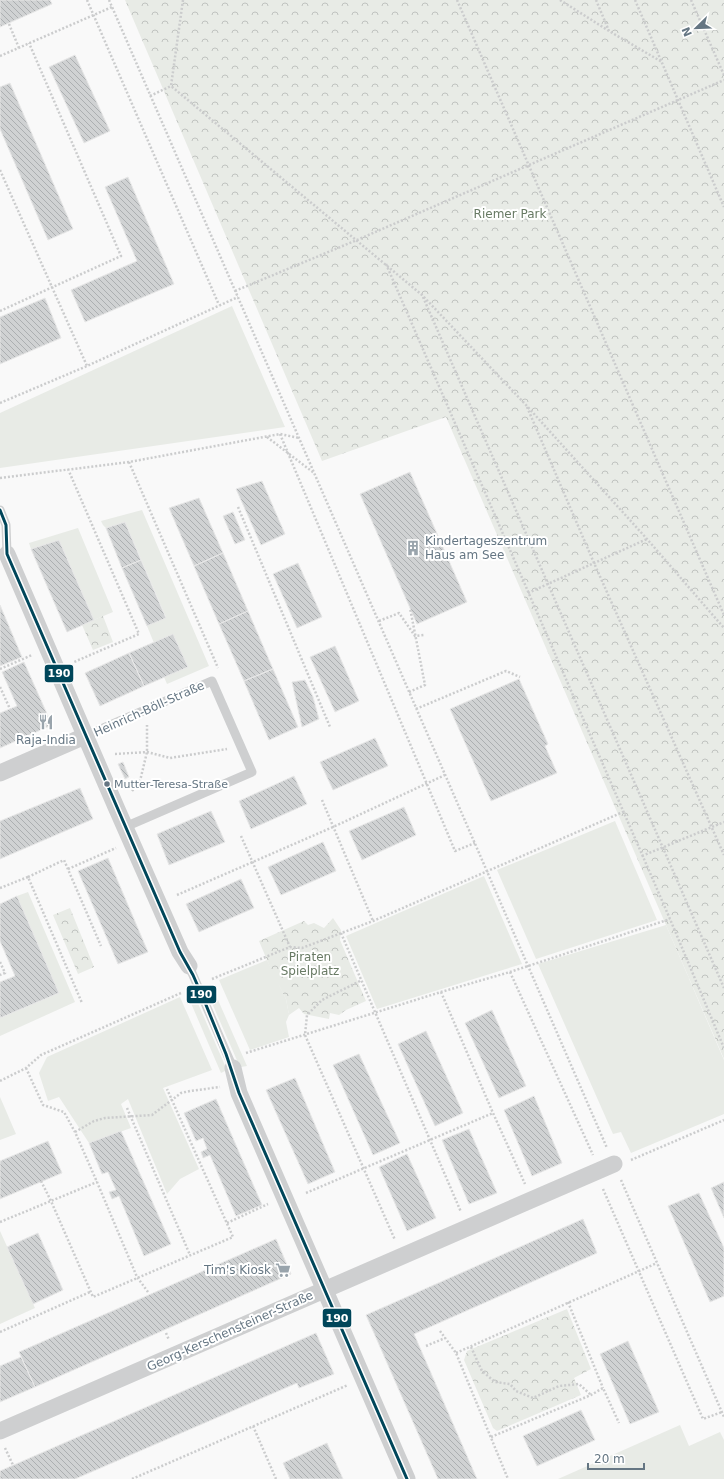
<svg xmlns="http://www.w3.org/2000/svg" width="724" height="1479" font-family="'DejaVu Sans',sans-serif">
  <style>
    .green { fill: #e8ebe6 }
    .forest { fill: url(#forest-crowns) }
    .building { fill: url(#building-back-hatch); stroke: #e8e8e8 }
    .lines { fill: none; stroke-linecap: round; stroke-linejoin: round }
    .path { stroke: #cbcccd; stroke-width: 2.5; stroke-dasharray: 2 2; stroke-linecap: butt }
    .lane { stroke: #cecfd0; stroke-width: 9 }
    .street { stroke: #cecfd0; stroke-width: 17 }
    .bus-1-casing { stroke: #fff; stroke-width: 6 }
    .bus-1 { stroke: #00465a; stroke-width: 3 }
    .bus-dot { fill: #657683; stroke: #fff; stroke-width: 1.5 }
    .labels { text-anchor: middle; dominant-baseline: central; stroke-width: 4; stroke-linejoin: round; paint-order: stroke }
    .bus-label { font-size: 11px; fill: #657683; stroke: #fff; text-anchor: start }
    .park-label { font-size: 12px; fill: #687a64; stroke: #fff }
    .poi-label { font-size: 12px; fill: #657683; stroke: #fff; text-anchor: start }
    .street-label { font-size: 12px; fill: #657683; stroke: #fff }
    .line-badge { stroke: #fff; stroke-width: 1.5 }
    .badge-label { font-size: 11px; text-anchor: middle; font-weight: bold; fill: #fff }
  </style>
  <defs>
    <pattern id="forest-crowns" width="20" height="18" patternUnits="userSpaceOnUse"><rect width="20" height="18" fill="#e8ebe6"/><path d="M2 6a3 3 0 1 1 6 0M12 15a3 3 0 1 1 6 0" fill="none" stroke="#c0c3c0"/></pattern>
    <pattern id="building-back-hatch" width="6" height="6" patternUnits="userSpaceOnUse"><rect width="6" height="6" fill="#d0d2d3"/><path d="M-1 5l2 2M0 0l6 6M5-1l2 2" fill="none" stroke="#acafb1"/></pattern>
  </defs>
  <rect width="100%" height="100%" fill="#f9f9f9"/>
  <path class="green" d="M232,306L285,427L0,468V413Z
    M142,510L209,666L167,684L164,677L188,667L173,634L154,643L147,626L166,617L125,522L106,528L103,525L101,521Z
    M78,528L113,612L94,620L59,540L31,549L29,543Z
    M615,821L657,920L536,959L497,870Z
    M484,876L522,964L377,1009L346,936Z
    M28,892L75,1002L0,1036V1018L59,993L17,896Z
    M666,925L724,1060V1114L631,1153L621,1132L613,1134L538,964Z
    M267,960L286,999L289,1015L286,1022L289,1037L250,1050L219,980Z
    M211,984L247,1066L241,1067L239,1065L205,987Z
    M193,992L227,1070L221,1073L187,994Z
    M180,997L212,1070L163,1088L199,1169L180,1179L167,1194L128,1099L121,1104L131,1128L89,1143L59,1097L48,1101L39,1073L47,1057Z
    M0,1097L16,1134L0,1140Z
    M0,1231L35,1308L0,1324Z
    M680,1425L689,1446L720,1432L724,1440V1479H558Z"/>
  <path class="forest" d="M125,0H724V1059L446,417L322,461Z
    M103,616L113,642L93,650L82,625Z
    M70,908L94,967L78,974L53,915Z
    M333,918L341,930L340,940L366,1001L346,1010L339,1015L330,1013L329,1019L304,1014L299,1008L289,1015L286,999L272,972L259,941L304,921L308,925L314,923L324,928Z
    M567,1309L591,1369L574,1378L581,1395L497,1431L493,1428L464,1360L467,1351Z"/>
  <path class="building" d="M0,0H50L52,4L0,27Z
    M75,55L110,131L84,143L49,67Z
    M10,83L73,229L48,240L0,129V87Z
    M128,177L174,284L85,322L71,290L137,261L105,187Z
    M45,298L61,338L0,364V317Z
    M410,472L467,602L417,624L360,494Z
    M262,481L285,534L261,545L236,489Z
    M199,498L223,553L194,566L169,508Z
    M233,512L245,540L235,544L223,516Z
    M125,522L141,560L122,568L106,528Z
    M59,540L94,620L67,632L31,549Z
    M223,553L248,611L219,624L194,566Z
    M141,560L166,618L147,626L122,568Z
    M298,563L322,617L297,628L273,574Z
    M0,605L22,657L0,666Z
    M248,611L273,669L244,681L219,624Z
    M173,634L188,667L144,686L129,653Z
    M335,646L359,701L335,712L310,657Z
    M129,653L144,686L100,706L85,673Z
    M24,662L52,725L0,748V713L17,706L2,672Z
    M273,669L298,727L269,740L244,681Z
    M519,679L548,744L545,746L557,773L491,801L450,709Z
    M305,680L313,697L319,719L302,727L292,682Z
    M375,738L388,766L333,790L320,762Z
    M123,762L129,777L125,779L118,764Z
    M294,776L307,804L251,829L239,801Z
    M80,788L93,819L0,859V821Z
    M404,807L416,835L362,860L349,831Z
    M211,811L225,842L169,865L157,834Z
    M323,842L336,871L281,895L268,867Z
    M108,858L148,952L118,964L78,871Z
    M241,879L254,908L199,932L186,904Z
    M17,896L59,993L0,1018V982L15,976L0,941V904Z
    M492,1010L526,1086L499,1098L465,1023Z
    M426,1031L463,1113L435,1126L398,1044Z
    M359,1054L400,1143L373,1155L333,1065Z
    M295,1078L335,1172L308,1184L266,1090Z
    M534,1096L562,1163L532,1176L504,1110Z
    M216,1099L262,1205L236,1216L210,1155L203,1158L201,1152L207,1149L203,1138L196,1141L184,1113Z
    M469,1129L497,1193L469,1204L442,1140Z
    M121,1131L171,1244L144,1256L119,1196L112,1199L109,1192L116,1190L108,1172L102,1174L89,1143Z
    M48,1141L62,1173L0,1199V1161Z
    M407,1154L436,1218L407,1231L379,1167Z
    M724,1182V1218L711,1188Z
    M699,1193L724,1248V1296L710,1302L668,1206Z
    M583,1219L597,1253L414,1334L477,1479H438L366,1315Z
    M38,1233L63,1290L33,1304L7,1247Z
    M276,1239L291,1274L35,1387L19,1352Z
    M316,1333L334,1374L299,1388L297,1383L75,1479H0V1471Z
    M628,1341L659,1412L630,1424L600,1354Z
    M21,1357L35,1387L0,1402V1366Z
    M581,1410L595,1440L537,1466L523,1436Z
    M327,1443L343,1479H290L283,1463Z"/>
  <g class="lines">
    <path class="path" d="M87,0L219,305
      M109,0L607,1148
      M183,0L171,86L422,295L526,405L647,539L724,628
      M457,0L724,615
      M560,0L609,31L662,62
      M596,0L609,31
      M635,0L724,207
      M691,0L724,75
      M9,24L19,48
      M0,56L112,7
      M150,96L171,86
      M0,170L87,366
      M386,264L670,919L724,1048
      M235,291L357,240L724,80
      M423,297L724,988
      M0,311L121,256L29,43
      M0,403L87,366L238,297
      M527,407L594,563L724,855
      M280,434L455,851L475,843
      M267,437L314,473
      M129,462L218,668
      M68,469L139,634L74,662
      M0,478L129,462L280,434L299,438
      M238,507L330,727
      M528,593L647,539
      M379,621L399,613L415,636L424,635
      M0,669L32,655
      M0,687L10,709
      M409,692L425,685L410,608
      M416,709L506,671L520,677
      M22,738L25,744
      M115,754L147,752L170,758L227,749
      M132,791L140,781L147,752V725
      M322,800L373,921
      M241,836L290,947
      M642,856L724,822
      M68,869L116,848
      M28,877L64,860L101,946
      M0,888L28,877L82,1003
      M177,895L333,827L445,775
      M341,933L461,1212
      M0,962L5,973L0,975
      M510,972L593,1155
      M212,979L290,947L302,948L373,921L623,812
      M360,981L322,1000L307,1015L305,1035L395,1240
      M441,992L493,1113L525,1184
      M246,1053L441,992L510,972L670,919
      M26,1068L43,1105L64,1112L75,1132L97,1182L137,1277L148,1292
      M0,1081L26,1068L41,1055L181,993
      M127,1108L190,1255
      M75,1132L94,1121L105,1118L152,1115L181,1093L190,1091L220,1087
      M631,1160L724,1120
      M621,1180L724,1417
      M41,1181L51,1201L93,1297L233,1237L167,1089
      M603,1189L703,1419L722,1412
      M306,1193L493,1113
      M0,1222L97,1182
      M227,1223L268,1204
      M568,1302L603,1388
      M440,1331L456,1353L508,1479
      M0,1332L90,1292
      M166,1333L169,1340
      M426,1346L445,1338
      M471,1347L482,1371L495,1382L510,1384L516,1391L533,1398L559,1386L579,1384L591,1395
      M456,1353L657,1263
      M253,1426L276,1479
      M491,1437L591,1395L603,1388L619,1423
      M5,1448L13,1465
      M132,1479L348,1385"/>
    <path class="lane" d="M0,510L6,525L7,554
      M85,736L212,681L252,772L125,827
      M189,966L233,1068"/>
    <path class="street" d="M7,554L116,807L180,952L189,966
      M0,773L85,736
      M233,1068L239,1093L407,1479
      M0,1431L614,1164"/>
    <g class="bus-1-casing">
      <path id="bus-1" d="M0,510L6,525L7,554L180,952L193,975L204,1000L226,1054L239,1093L407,1479"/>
    </g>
    <use href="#bus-1" class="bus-1"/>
  </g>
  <defs>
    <g id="building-bare" transform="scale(1.2)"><path d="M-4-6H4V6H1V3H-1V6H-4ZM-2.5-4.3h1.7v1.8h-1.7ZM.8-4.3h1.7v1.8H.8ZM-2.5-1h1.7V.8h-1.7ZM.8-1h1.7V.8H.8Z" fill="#99a4ac" stroke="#fff" stroke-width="2.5" paint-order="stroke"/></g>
    <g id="restaurant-bare" transform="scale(1.2)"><path d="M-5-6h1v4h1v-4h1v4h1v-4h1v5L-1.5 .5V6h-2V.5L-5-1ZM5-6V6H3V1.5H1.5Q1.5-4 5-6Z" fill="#99a4ac" stroke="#fff" stroke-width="2.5" paint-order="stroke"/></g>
    <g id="supermarket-bare" transform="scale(1.2)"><path d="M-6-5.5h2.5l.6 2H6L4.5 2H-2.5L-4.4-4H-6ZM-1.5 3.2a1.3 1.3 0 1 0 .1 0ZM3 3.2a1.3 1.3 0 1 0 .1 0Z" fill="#99a4ac" stroke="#fff" stroke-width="2.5" paint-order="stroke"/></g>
  </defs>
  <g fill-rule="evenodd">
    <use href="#building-bare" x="413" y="548"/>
    <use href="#restaurant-bare" x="46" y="722"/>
    <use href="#supermarket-bare" x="283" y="1270"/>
  </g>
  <circle class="bus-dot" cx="107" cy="784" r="3.5"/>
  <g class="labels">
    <g class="bus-label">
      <text x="114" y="784">Mutter-Teresa-Straße</text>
    </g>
    <g class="park-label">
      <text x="510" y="214">Riemer Park</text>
      <text x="310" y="957">Piraten<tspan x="310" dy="14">Spielplatz</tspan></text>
    </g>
    <g class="poi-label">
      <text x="425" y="541">Kindertageszentrum<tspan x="425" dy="14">Haus am See</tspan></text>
      <text x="46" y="740" text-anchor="middle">Raja-India</text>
      <text x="271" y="1270" text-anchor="end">Tim's Kiosk</text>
    </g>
    <g class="street-label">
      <text transform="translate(149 709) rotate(-24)">Heinrich-Böll-Straße</text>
      <text transform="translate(230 1331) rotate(-24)">Georg-Kerschensteiner-Straße</text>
    </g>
  </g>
  <g class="line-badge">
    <rect x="44" y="664" width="30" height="19" rx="4" fill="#00465a"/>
    <rect x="186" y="985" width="31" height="19" rx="4" fill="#00465a"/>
    <rect x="322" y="1308" width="30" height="20" rx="4" fill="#00465a"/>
  </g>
  <g class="badge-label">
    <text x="59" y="677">190</text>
    <text x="201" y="998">190</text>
    <text x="337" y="1322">190</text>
  </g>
  <g transform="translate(696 28) rotate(247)" stroke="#ffffff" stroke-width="3" paint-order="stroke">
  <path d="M0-3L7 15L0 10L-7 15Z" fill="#657683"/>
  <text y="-6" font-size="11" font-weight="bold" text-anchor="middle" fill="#657683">N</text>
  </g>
  <path d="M588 1463v6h56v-6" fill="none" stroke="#657683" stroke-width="2"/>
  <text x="594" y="1463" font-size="12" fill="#657683" stroke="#ffffff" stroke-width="3" paint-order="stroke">20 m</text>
</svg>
